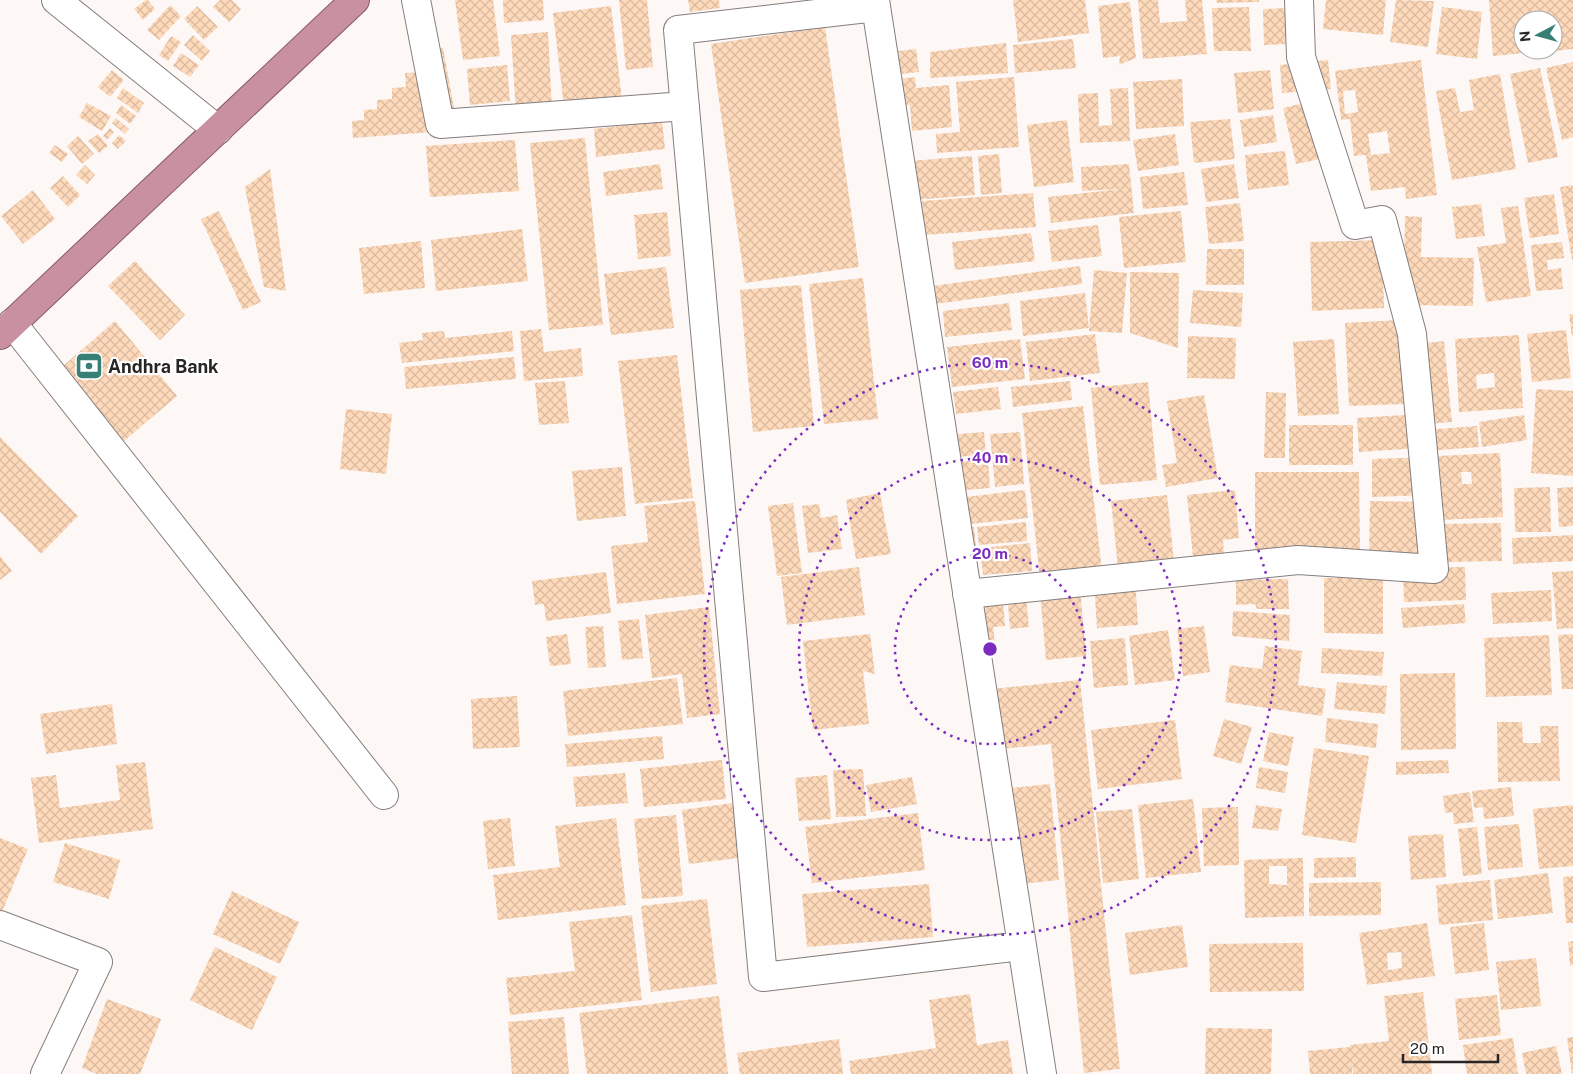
<svg xmlns="http://www.w3.org/2000/svg" width="1573" height="1074" font-family="'Public Sans',sans-serif">
  <style>
    .building { fill: url(#building-cross-hatch); fill-rule: evenodd }
    .lines { fill: none; stroke-linecap: round; stroke-linejoin: round }
    .minor-casing { stroke: #847e7d; stroke-width: 30 }
    .trunk-casing { stroke: #885966; stroke-width: 30 }
    .minor { stroke: #fff; stroke-width: 28 }
    .trunk { stroke: #c890a0; stroke-width: 28 }
    .ring { fill: none; stroke: #7b2cbf; stroke-width: 2.5; stroke-dasharray: 2.5 5 }
    .labels { text-anchor: middle; dominant-baseline: central; stroke-width: 4.5; stroke-linejoin: round; paint-order: stroke }
    .poi-label { font-size: 18px; font-weight: bold; fill: #282625; stroke: #fff; text-anchor: start }
    .centre { fill: #7b2cbf; stroke: #fff; stroke-width: 2.5 }
    .ring-label { font-size: 15px; text-anchor: middle; font-weight: bold; fill: #7b2cbf; stroke: #fff; stroke-width: 4.5; stroke-linejoin: round; paint-order: stroke }
  </style>
  <defs>
    <pattern id="building-cross-hatch" width="8" height="8" patternUnits="userSpaceOnUse" patternTransform="scale(1.25)"><rect width="8" height="8" fill="#fed9ba"/><path d="M0 0l8 8M0 8l8-8" fill="none" stroke="#dabaa0"/></pattern>
  </defs>
  <rect width="100%" height="100%" fill="#fdf8f6"/>
  <path class="building" d="M146,0H148L155,9L143,20L134,9Z
    M220,0H232L241,9L229,22L213,7Z
    M455,0H493L500,56L463,60Z
    M503,0H543L544,20L504,23Z
    M619,0H647L653,67L626,70Z
    M688,0H719L720,8L690,12Z
    M1013,0H1085L1089,33L1018,42Z
    M1138,0H1158L1160,23L1187,21L1185,0H1202L1207,54L1143,59Z
    M1216,0H1259V2L1217,3Z
    M1326,0H1386L1383,35L1323,29Z
    M1396,0L1434,1L1428,47L1390,42Z
    M1489,0H1573V49L1553,51V20H1523V50H1543V51L1493,56Z
    M1130,2L1136,58L1119,65L1120,56L1103,58L1098,6Z
    M170,5L181,16L159,40L147,30Z
    M197,6L218,27L204,40L184,19Z
    M611,6L622,100L564,107L553,13Z
    M1249,7L1251,51H1214L1212,8Z
    M1311,7L1313,43L1264,45L1263,9Z
    M1442,7L1482,12L1477,59L1436,54Z
    M825,27L859,267L745,283L711,44Z
    M548,32L552,110L516,113L511,35Z
    M193,35L210,51L202,61L184,45Z
    M171,36L181,42L168,61L159,55Z
    M1073,39L1076,68L1015,73L1013,45Z
    M1006,43L1008,73L930,78V52Z
    M443,48L458,130L353,138L352,121L364,120V110L377,109V100L392,99V88L406,87L405,73L429,72L428,51Z
    M916,49L919,72L900,74L898,51Z
    M181,53L199,65L190,77L173,66Z
    M1328,60L1331,89L1282,93L1280,65Z
    M1421,60L1437,195L1406,199L1405,187L1371,191L1366,155L1354,156L1350,119L1341,120L1335,71ZM1355,90L1358,112L1345,114L1343,91ZM1387,131L1390,153L1371,155L1368,134Z
    M1573,62V137L1562,140L1546,68Z
    M507,65L510,101L470,105L467,69Z
    M1540,68L1558,157L1528,163L1510,74Z
    M112,70L124,80L110,97L98,87Z
    M1270,70L1274,109L1238,113L1234,73Z
    M1500,74L1516,169L1452,180L1436,91L1455,88L1460,112L1474,110L1469,80Z
    M915,77L916,88L949,85L952,127L912,131L910,105L900,106L898,79Z
    M1014,77L1019,147L937,153L936,134L960,132L956,82Z
    M1182,79L1184,126L1136,129L1133,82Z
    M123,88L144,103L138,113L117,98Z
    M1128,88L1130,141L1080,143L1078,94L1098,93L1099,126L1112,125L1110,89Z
    M1317,100L1330,157L1296,164L1283,108Z
    M87,103L111,116L102,131L79,117Z
    M121,105L136,116L130,124L116,113Z
    M1273,115L1277,142L1244,147L1240,120Z
    M116,118L129,129L125,134L112,123Z
    M1230,119L1235,159L1194,163L1190,122Z
    M1067,120L1074,182L1034,187L1027,125Z
    M662,121L665,149L596,157L594,129Z
    M110,128L114,132L107,140L103,136Z
    M98,134L108,146L99,153L88,141Z
    M1175,134L1179,165L1138,171L1133,140Z
    M119,135L126,141L118,149L112,143Z
    M78,136L94,154L82,164L67,146Z
    M585,138L603,325L549,330L530,143Z
    M515,140L519,191L430,197L426,146Z
    M55,145L68,154L62,162L49,153Z
    M1285,151L1289,185L1248,190L1245,155Z
    M999,154L1002,193L981,195L978,156Z
    M972,156L975,195L914,200L910,161Z
    M660,164L663,189L606,196L603,172Z
    M1129,164L1134,213L1051,223L1048,197L1122,189L1082,191L1081,167Z
    M1234,164L1239,198L1206,202L1201,169Z
    M85,165L95,175L87,184L76,175Z
    M270,169L286,291L264,287L245,187Z
    M1184,172L1188,205L1143,209L1140,177Z
    M63,176L80,195L68,207L50,188Z
    M1573,185V260H1572L1560,187Z
    M33,190L55,219L23,244L1,216Z
    M1033,193L1036,227L924,235L922,201Z
    M1554,194L1559,234L1530,238L1524,198Z
    M1240,203L1244,241L1209,244L1205,207Z
    M1481,204L1485,236L1456,239L1452,207Z
    M1518,206L1531,296L1486,302L1477,247L1506,243L1501,208Z
    M219,211L261,302L243,310L201,219Z
    M1181,211L1186,262L1124,268L1119,217Z
    M667,212L671,256L638,259L634,215Z
    M1405,216L1422,217L1421,257L1474,258L1473,306L1403,305Z
    M1098,225L1102,256L1052,262L1048,231Z
    M522,229L528,281L436,291L431,240Z
    M1031,233L1035,261L955,270L952,242Z
    M1382,240L1384,308L1312,311L1310,242Z
    M421,241L425,288L364,294L359,248Z
    M1562,242L1564,258L1547,260L1548,270L1561,268L1563,289L1536,291L1531,245Z
    M1207,249H1244V285H1206Z
    M135,261L185,315L160,340L108,286Z
    M1080,266L1082,284L935,304L932,286Z
    M666,267L674,328L611,335L604,274Z
    M1094,270L1127,273L1122,333L1089,331Z
    M1130,272L1179,273L1178,348L1130,333Z
    M863,278L878,419L824,424L809,284Z
    M801,285L814,426L753,432L740,290Z
    M1193,290L1243,293L1241,327L1190,323Z
    M1085,293L1089,328L1023,336L1020,301Z
    M1009,303L1012,330L945,337L943,311Z
    M1569,314H1573V336H1572Z
    M1400,320L1404,404L1349,406L1345,323Z
    M115,321L177,396L117,447L55,373Z
    M541,329L544,352L581,348L583,376L524,381L520,331Z
    M1566,330L1571,378L1532,382L1527,334Z
    M444,331L445,338L512,331L514,351L402,363L399,343L423,340L422,333Z
    M1095,334L1100,373L1030,381L1026,342Z
    M1519,335L1523,408L1459,412L1455,339ZM1494,373L1495,387L1477,389L1476,375Z
    M1188,336L1236,338L1235,379L1187,378Z
    M1020,339L1025,379L952,387L947,347Z
    M1334,339L1339,414L1298,416L1293,342Z
    M1444,341L1452,422L1425,424L1418,344Z
    M677,355L693,498L635,504L618,361Z
    M514,357L516,379L406,389L404,367Z
    M565,381L569,423L539,425L535,383Z
    M1070,381L1072,400L1013,407L1011,387Z
    M1148,382L1157,480L1100,485L1091,388Z
    M998,387L1001,409L956,414L953,392Z
    M1536,389L1573,391V476L1531,473Z
    M1266,392L1286,393L1285,458H1264Z
    M1204,395L1218,478L1166,487L1162,465L1177,463L1167,401Z
    M1083,406L1102,571L1040,578L1022,413Z
    M346,409L392,414L386,474L340,469Z
    M1419,414L1420,448L1359,452L1357,418Z
    M1524,415L1527,440L1482,447L1479,422Z
    M1289,425H1353V465H1289Z
    M1477,426L1479,447L1427,451L1425,430Z
    M984,432L986,454L949,458L947,435Z
    M1020,432L1024,484L995,487L990,434Z
    M0,437L78,516L41,554L0,512Z
    M1500,453L1503,517L1441,520L1438,456ZM1461,472H1471L1472,484H1462Z
    M1433,457V495L1372,497V459Z
    M988,459L990,488L953,491L950,463Z
    M622,467L626,516L577,521L572,471Z
    M1255,472H1359L1360,549H1255Z
    M1550,487L1551,532H1515L1514,488Z
    M1573,487V526L1559,527L1557,488Z
    M1025,490L1028,518L960,525L958,498Z
    M1235,490L1239,538L1223,540L1224,554L1193,557L1187,495Z
    M880,493L891,554L856,559L846,500Z
    M1167,495L1174,562L1118,568L1111,501Z
    M695,501L705,594L617,604L611,546L648,542L644,506Z
    M1370,501L1427,502L1426,559L1369,558Z
    M793,503L802,573L777,576L768,506Z
    M819,504L821,518L837,515L842,549L808,553L802,506Z
    M1026,522L1027,541L979,545L977,527Z
    M1501,523L1502,561L1441,562V524Z
    M974,527L976,545L959,547L957,529Z
    M1573,535V561L1513,564L1512,538Z
    M1030,543L1032,571L983,575L980,548Z
    M0,556L12,571L0,580Z
    M859,567L865,615L787,625L781,577Z
    M1465,567L1466,600L1404,602L1403,568Z
    M1573,571V628L1557,629L1552,572Z
    M606,572L611,613L546,621L544,604L535,605L532,581Z
    M1135,578L1138,625L1097,628L1094,582Z
    M1324,578H1383V634L1324,633Z
    M1288,579L1289,609H1257L1255,604L1236,605V580Z
    M1025,588L1029,627L1010,629L1007,590Z
    M1080,588L1086,656L1046,660L1040,592Z
    M1002,590L1005,626L993,627L995,644L973,646L967,593Z
    M1551,590L1552,621L1493,624L1491,593Z
    M1464,604L1466,623L1403,628L1401,608Z
    M709,607L720,714L687,718L682,674L652,678L645,615Z
    M1233,611L1290,615L1289,641L1232,636Z
    M639,619L643,658L622,660L618,621Z
    M603,626L606,667L588,668L585,627Z
    M1204,626L1210,672L1183,676L1177,629Z
    M1168,630L1175,680L1135,685L1129,636Z
    M567,634L571,664L550,666L546,637Z
    M870,634L875,674L863,671L869,724L813,730L803,641Z
    M1573,634V689H1562L1558,635Z
    M1549,635L1552,695L1486,697L1484,638Z
    M1125,638L1128,685L1094,688L1090,641Z
    M1265,646L1302,651L1298,685L1326,689L1322,716L1225,702L1230,665L1262,669Z
    M1322,648L1384,652L1382,676L1321,673Z
    M1455,673L1456,749L1401,750L1400,674Z
    M677,678L683,724L568,736L563,691Z
    M1080,680L1120,1069L1084,1073L1051,744L979,751L973,691Z
    M1337,682L1387,686L1385,714L1334,709Z
    M517,696L520,747L473,749L471,699Z
    M112,704L117,744L46,754L40,714Z
    M1327,718L1378,724L1376,748L1325,742Z
    M1224,719L1252,727L1241,764L1213,756Z
    M1175,720L1182,779L1098,789L1091,730Z
    M1497,722H1522L1523,743H1541L1540,726H1558L1560,781L1498,782Z
    M1269,732L1294,737L1288,766L1263,761Z
    M662,736L664,759L567,767L565,744Z
    M1314,748L1369,756L1356,843L1302,835Z
    M722,760L726,799L644,807L640,769Z
    M1448,760L1449,773L1396,775V762Z
    M145,762L153,829L39,843L31,778L56,775L60,808L120,800L116,765Z
    M1259,767L1288,772L1285,793L1256,788Z
    M863,769L866,816L836,817L833,770Z
    M625,773L628,803L576,807L573,777Z
    M827,775L831,819L799,821L795,778Z
    M912,777L917,804L871,812L866,785Z
    M1050,784L1059,880L1002,886L992,790Z
    M1511,787L1514,816L1484,819L1483,807L1474,808L1472,791Z
    M1470,792L1474,822L1454,824L1453,812L1445,813L1443,796Z
    M1193,799L1201,872L1146,878L1138,805Z
    M740,802L747,857L689,864L682,810Z
    M1256,805L1282,809L1278,831L1252,828Z
    M1573,805V866L1539,869L1533,809Z
    M1238,807L1239,865L1204,866L1202,808Z
    M1132,809L1139,879L1103,883L1096,812Z
    M918,813L925,870L812,883L805,827Z
    M676,815L683,896L642,899L634,819Z
    M510,818L515,866L488,869L483,821Z
    M616,818L626,905L498,920L493,875L560,867L555,826Z
    M1519,824L1523,867L1488,870L1484,827Z
    M1477,827L1482,874L1463,876L1458,829Z
    M1443,834L1446,877L1411,880L1408,836Z
    M0,838L28,849L2,912L0,911Z
    M65,843L120,860L109,899L53,882Z
    M1356,857V877L1314,878V858Z
    M1303,858L1304,916L1245,918L1244,860ZM1269,866H1287V885L1269,884Z
    M1548,873L1553,913L1498,919L1494,880Z
    M1573,876V923H1566L1563,877Z
    M1490,880L1493,920L1439,925L1436,885Z
    M1381,882V915L1309,916V883Z
    M929,884L933,937L807,947L802,894Z
    M232,891L299,922L280,964L213,934Z
    M707,899L717,984L651,992L641,906Z
    M632,915L642,1000L510,1015L506,978L575,971L569,922Z
    M1427,923L1435,976L1367,985L1359,933ZM1401,952L1402,968L1388,970L1387,953Z
    M1484,923L1489,970L1455,974L1450,927Z
    M1182,925L1188,967L1130,975L1125,933Z
    M1573,941V965L1570,966L1568,942Z
    M1303,943L1304,991L1210,992L1209,944Z
    M215,947L277,977L252,1030L190,1000Z
    M1536,958L1541,1006L1501,1010L1496,962Z
    M1423,992L1432,1074H1353L1352,1060V1074H1310L1308,1051L1350,1047V1045L1389,1041L1384,996Z
    M970,994L977,1045L1008,1040L1013,1074H851L849,1061L936,1048L929,1000Z
    M1497,995L1501,1035L1459,1040L1455,999Z
    M719,996L728,1074H587L579,1013Z
    M107,999L161,1019L140,1074H97L82,1068Z
    M564,1017L569,1074H512L508,1022Z
    M1206,1028L1272,1029L1271,1074H1205Z
    M1573,1037V1073H1572L1567,1038Z
    M1513,1038L1518,1074H1467L1463,1045Z
    M839,1039L843,1074H740L737,1053Z
    M1556,1046L1562,1074H1526L1522,1053Z"/>
  <g class="lines">
    <g class="minor-casing">
      <path id="minor" d="M56,0L218,130
        M416,0L440,124L685,106
        M875,0L1042,1074
        M876,7L678,30L763,977L1022,946
        M12,323L384,795
        M967,594L1298,560L1434,569L1412,334L1382,220L1355,225L1301,57L1299,0
        M0,925L98,962L45,1074"/>
    </g>
    <g class="trunk-casing">
      <path id="trunk" d="M0,335L355,0"/>
    </g>
    <use href="#minor" class="minor"/>
    <use href="#trunk" class="trunk"/>
  </g>
  <g class="ring">
    <circle cx="990" cy="649" r="95"/>
    <circle cx="990" cy="649" r="191"/>
    <circle cx="990" cy="649" r="286"/>
  </g>
  <defs>
    <g id="bank-square" transform="scale(1.4375)"><rect x="-9" y="-9" width="18" height="18" rx="4" fill="#387f76" stroke="#fff"/><path d="M-6-4H6V4H-6ZM0-2.3a2.3 2.3 0 1 0 0 4.6a2.3 2.3 0 1 0 0-4.6Z" fill="#fff"/></g>
  </defs>
  <g fill-rule="evenodd">
    <use href="#bank-square" x="89" y="366"/>
  </g>
  <g class="labels">
    <g class="poi-label">
      <text x="108" y="366">Andhra Bank</text>
    </g>
  </g>
  <circle cx="990" cy="649" r="8" class="centre"/>
  <g class="ring-label">
    <text x="990" y="368">60 m</text>
    <text x="990" y="463">40 m</text>
    <text x="990" y="559">20 m</text>
  </g>
  <g transform="translate(1538 35) rotate(264)"><circle r="24" fill="#ffffff" stroke="#a9a8a8"/>
  <path d="M0-4L9 19L0 12L-9 19Z" fill="#387f76"/>
  <text y="-8" font-size="14" font-weight="bold" text-anchor="middle" fill="#282625">N</text>
  </g>
  <path d="M1403 1054v8h95v-8" fill="none" stroke="#282625" stroke-width="2.5"/>
  <text x="1410" y="1054" font-size="15" fill="#282625" stroke="#ffffff" stroke-width="4" paint-order="stroke">20 m</text>
</svg>
